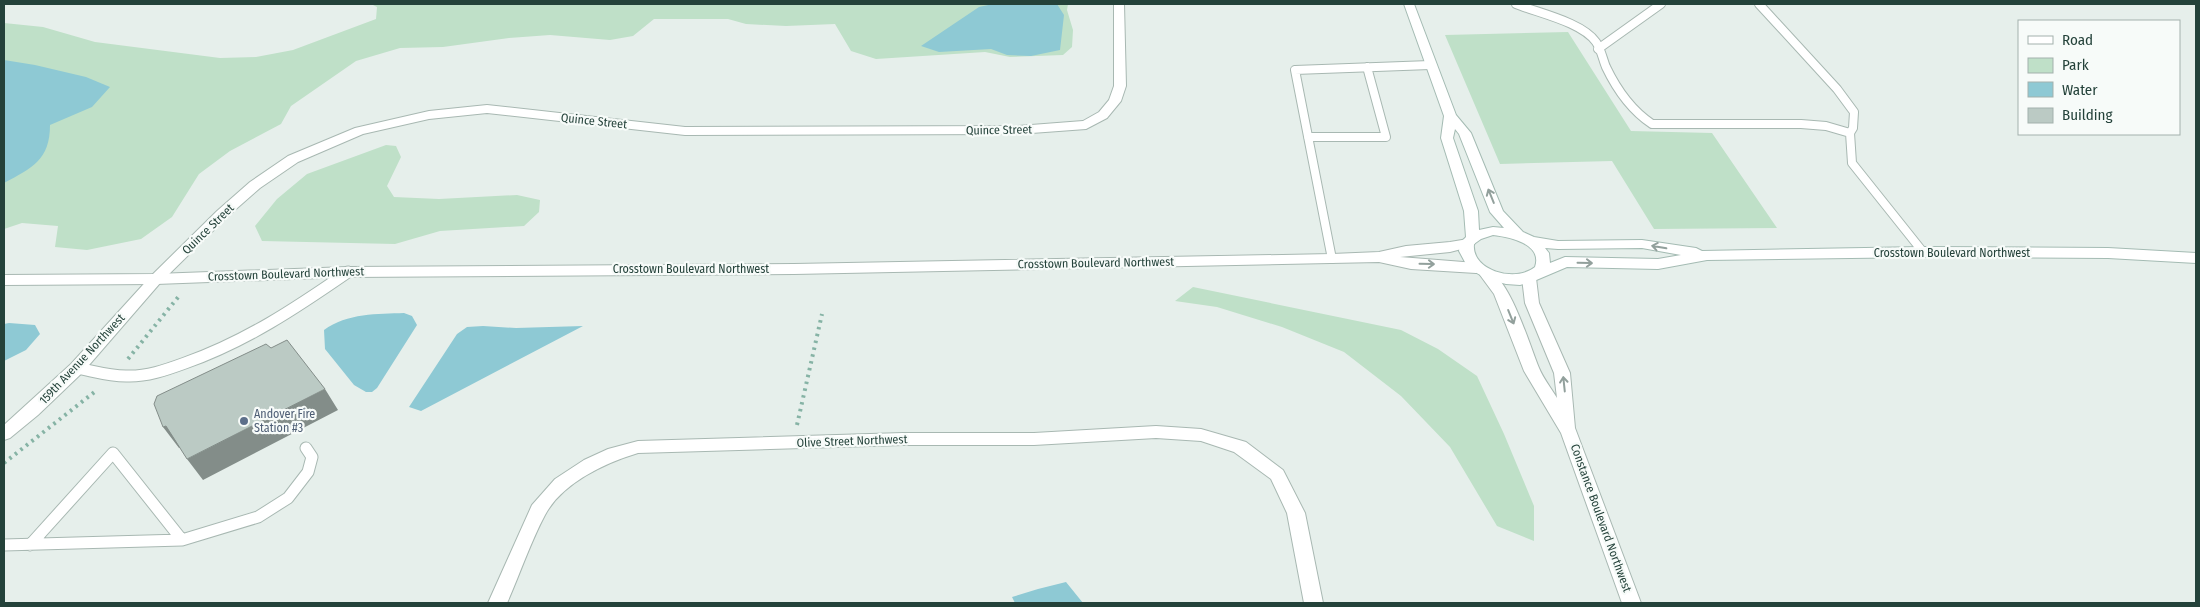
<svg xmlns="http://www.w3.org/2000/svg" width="2200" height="607" font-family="'Fira Sans Condensed',sans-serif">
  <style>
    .green { fill: #bfe0c8 }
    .water { fill: #8ec9d4 }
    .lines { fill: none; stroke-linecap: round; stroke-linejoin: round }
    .service-far1-casing { stroke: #a8b8b2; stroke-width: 10 }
    .service-casing { stroke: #a8b8b2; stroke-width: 13 }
    .minor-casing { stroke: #a8b8b2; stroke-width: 2 }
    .tertiary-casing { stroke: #a8b8b2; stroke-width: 2 }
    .secondary-casing { stroke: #a4bbb3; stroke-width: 2 }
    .path { stroke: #86b3a5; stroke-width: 4; stroke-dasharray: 2.5 4.5; stroke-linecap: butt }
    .service-far1 { stroke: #fff; stroke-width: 8 }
    .service { stroke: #fff; stroke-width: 11 }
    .minor { fill: #fff; fill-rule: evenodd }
    .tertiary { fill: #fff; fill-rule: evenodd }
    .secondary { fill: #fff; fill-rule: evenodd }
    .shaded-wall { fill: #838d89 }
    .building { fill: #bbcac4; stroke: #838d89 }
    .oneway { stroke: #92a09c }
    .service-dot { fill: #5c6f8a; stroke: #f7fbf9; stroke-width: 2 }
    .labels { text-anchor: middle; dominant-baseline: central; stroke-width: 4.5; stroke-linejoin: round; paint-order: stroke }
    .street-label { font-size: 12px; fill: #24423a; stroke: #f7fbf9 }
    .service-label { font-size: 12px; fill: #4e5e75; stroke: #f7fbf9; text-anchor: start }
  </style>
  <rect width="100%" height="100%" fill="#e6efeb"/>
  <path class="green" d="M371,4H1068L1067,10L1073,30L1072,47L1063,55L1010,57L985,52L876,59L851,51L835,24L786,26L746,24L728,19H654L633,36L610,40L550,35L509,38L443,47L400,48L356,61L291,106L281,124L230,151L199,174L172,217L141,239L87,250L55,247L58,226L22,223L4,229V23L43,27L95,42L220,58L256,57L293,50L376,19L377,7Z
    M1568,32L1631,131L1712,133L1777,228L1654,229L1612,161L1500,164L1445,35Z
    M386,145L396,146L401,157L387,186L394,197L439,199L517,195L540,200L539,212L524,226L440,231L395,244L262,241L255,226L277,199L307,174Z
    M1193,287L1401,330L1438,349L1477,376L1504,434L1534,506V541L1497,526L1450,447L1401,396L1344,352L1282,327L1217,307L1175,301Z"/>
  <path class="water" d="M993,4H1057L1064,15L1060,50L1031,56L1007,55L991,49L939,52L921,46L979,7Z
    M4,60L35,65L86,77L110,87L92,107L50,125C50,160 32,168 4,183Z
    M404,313L412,316L417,325L377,388L372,392H366L354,385L325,349L324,330C347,313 378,314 404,313Z
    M9,323L35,325L40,334L26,350L4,361V324Z
    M483,326L516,328L583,326L421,411L409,407L457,334L467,327Z
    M1066,582L1083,603H1015L1012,597L1038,589Z"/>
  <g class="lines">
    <g class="service-far1-casing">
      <path id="service-far1" d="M1516,4C1538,13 1582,22 1596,42C1601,49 1603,60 1606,67C1617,90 1631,110 1652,124H1801L1826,126L1850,133
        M1759,4L1837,89L1854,112L1853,128L1850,133L1852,163L1923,252
        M1598,49L1661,4
        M1308,137H1386L1367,67
        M1332,259L1295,70L1430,65"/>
    </g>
    <g class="service-casing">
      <path id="service" d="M77,368C93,371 109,376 126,376C146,377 166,370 185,363C245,342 296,308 348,272
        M4,545L182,540L258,517L288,498L308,472L312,457L306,448
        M30,545L113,453L182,540"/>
    </g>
    <g class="minor-casing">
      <path id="minor" d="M1114,4H1124L1126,86L1121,101L1107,118L1086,129L1018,134L685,135L487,113L429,119L363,134L298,162L260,188L227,217L161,282L83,372L38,415L10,438L4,440V425L71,364L151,276L217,211L250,182L288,156L355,128L429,111L487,105L685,127L1018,126L1083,121L1099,112L1109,100L1114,86Z
        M1156,426L1201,429L1246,442L1283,470L1305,513L1323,603H1304L1287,513L1271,479L1234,452L1201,441L1156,438L1034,445H903L638,453C605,463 562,483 545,515C530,543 520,574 507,603H488L532,505L555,479L584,460L608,449L638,441L903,433H1034Z"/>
    </g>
    <g class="tertiary-casing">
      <path id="tertiary" d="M1468,239L1473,240L1475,243L1473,246L1450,252L1400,257L1476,263L1481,265L1483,268L1481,271L1476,273L1411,269L1379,262L794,274L348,277L156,284L4,285V275L156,274L348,267L794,264L1332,254L1379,252L1406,246L1450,242Z
        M1487,270C1509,276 1530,346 1539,368C1543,378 1551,388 1557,398L1554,373L1525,303L1522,278L1524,275H1534L1536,278L1539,303L1570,373L1575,428L1641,603H1622L1561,433L1524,371L1494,294L1480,275L1482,272Z"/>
    </g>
    <g class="secondary-casing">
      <path id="secondary" d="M1404,4H1414L1456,115L1471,133L1503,211L1523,232L1534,237L1558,241L1642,240L1696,248L1702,251L1923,247L2108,248L2196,253V263L2108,258L1923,257L1707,260L1658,269L1567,267L1534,281L1520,285L1506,284L1487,279L1475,272L1466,264L1459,251L1460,243L1466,237L1464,211L1441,138L1444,116ZM1455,129L1459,134L1490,212L1504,228L1493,227L1479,230L1478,211L1453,138ZM1493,235C1510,237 1543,244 1535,267C1516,283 1471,271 1474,244L1481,239ZM1545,248L1558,249L1642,248L1681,255L1658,259L1565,257L1550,263L1549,253Z"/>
    </g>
    <path class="path" d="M128,359L179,296
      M797,425L822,314
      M4,463L97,390"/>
    <use href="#service-far1" class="service-far1"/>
    <use href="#service" class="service"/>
    <use href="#minor" class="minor"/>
    <use href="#tertiary" class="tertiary"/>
    <use href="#secondary" class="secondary"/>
  </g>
  <path class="shaded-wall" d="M325,389L338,410L203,480L187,459Z
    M166,426L182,447L179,448L163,427Z"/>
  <path class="building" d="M287,340L325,389L187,459L166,426L163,427L154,404L157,396L266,344L271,348Z"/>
  <defs><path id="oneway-shaft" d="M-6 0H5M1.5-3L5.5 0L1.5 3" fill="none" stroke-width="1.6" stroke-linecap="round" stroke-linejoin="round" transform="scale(1.25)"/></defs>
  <g class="oneway">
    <use href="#oneway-shaft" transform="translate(1491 196) rotate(-112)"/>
    <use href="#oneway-shaft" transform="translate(1659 247) rotate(-170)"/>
    <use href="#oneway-shaft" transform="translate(1585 263) rotate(1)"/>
    <use href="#oneway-shaft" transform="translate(1427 264) rotate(1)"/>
    <use href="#oneway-shaft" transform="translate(1511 317) rotate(68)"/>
    <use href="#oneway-shaft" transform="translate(1564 384) rotate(-96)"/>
  </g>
  <circle class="service-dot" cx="244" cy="421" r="5"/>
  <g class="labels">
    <g class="street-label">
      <text transform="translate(594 121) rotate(6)">Quince Street</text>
      <text transform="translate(999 130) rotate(-1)">Quince Street</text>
      <text transform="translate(208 229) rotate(-44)">Quince Street</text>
      <text x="1952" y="253">Crosstown Boulevard Northwest</text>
      <text transform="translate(1096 263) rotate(-1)">Crosstown Boulevard Northwest</text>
      <text x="691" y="269">Crosstown Boulevard Northwest</text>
      <text transform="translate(286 274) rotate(-2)">Crosstown Boulevard Northwest</text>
      <text transform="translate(82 359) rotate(-47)">159th Avenue Northwest</text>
      <text transform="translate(852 441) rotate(-2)">Olive Street Northwest</text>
      <text transform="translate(1601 518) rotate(70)">Constance Boulevard Northwest</text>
    </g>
    <g class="service-label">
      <text x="254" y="414">Andover Fire<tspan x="254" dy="14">Station #3</tspan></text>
    </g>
  </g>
  <rect width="2200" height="607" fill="none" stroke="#24423a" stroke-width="10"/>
  <rect x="2018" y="20" width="162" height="115" fill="#f7fbf9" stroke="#a3b1ad"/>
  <rect x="2028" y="36" width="25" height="8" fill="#ffffff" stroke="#a3b1ad"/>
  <text x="2062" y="45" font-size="15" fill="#24423a">Road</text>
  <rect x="2028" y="58" width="25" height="15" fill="#bfe0c8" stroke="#a3b1ad"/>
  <text x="2062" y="70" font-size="15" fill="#24423a">Park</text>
  <rect x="2028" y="82" width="25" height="15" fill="#8ec9d4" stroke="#a3b1ad"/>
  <text x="2062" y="95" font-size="15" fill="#24423a">Water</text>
  <rect x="2028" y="108" width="25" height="15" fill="#bbcac4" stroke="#a3b1ad"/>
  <text x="2062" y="120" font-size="15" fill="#24423a">Building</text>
</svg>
